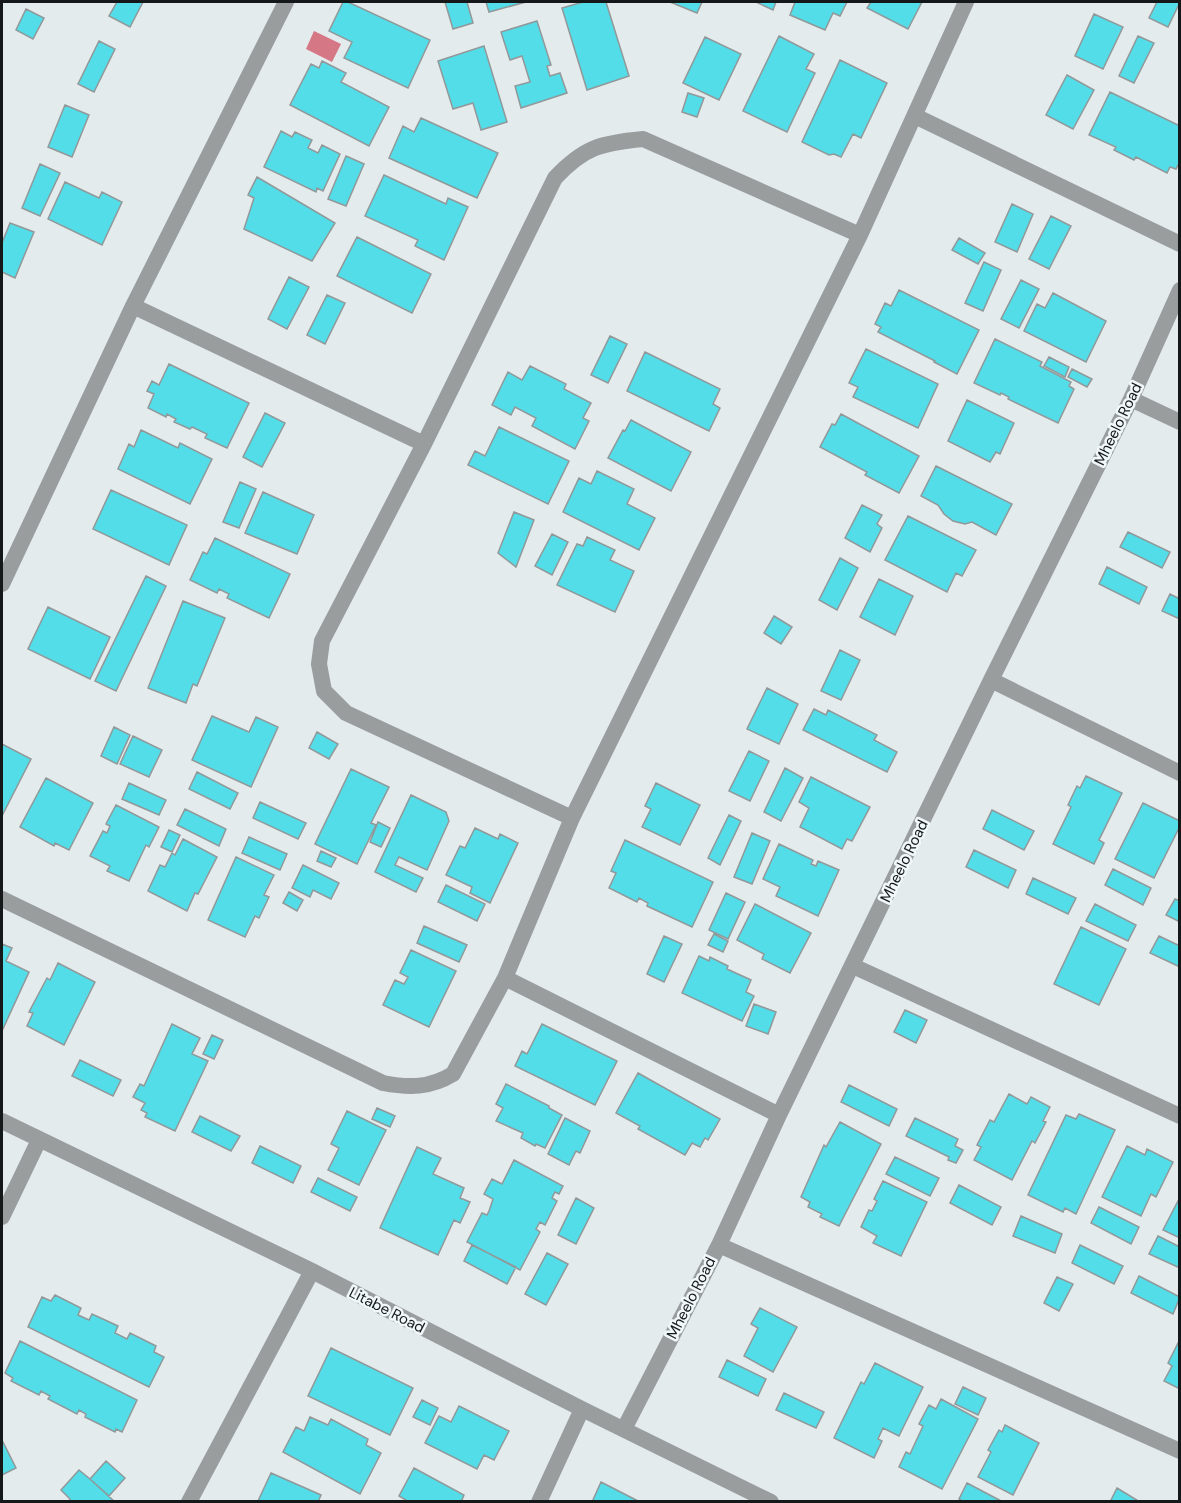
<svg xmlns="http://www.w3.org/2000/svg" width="1181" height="1503" font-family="'DM Sans',sans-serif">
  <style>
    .water { fill: #d57784 }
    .building { fill: #52dde9; stroke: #919899; stroke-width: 1.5 }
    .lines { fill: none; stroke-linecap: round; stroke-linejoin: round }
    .minor { stroke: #999d9d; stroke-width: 16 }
    .labels { text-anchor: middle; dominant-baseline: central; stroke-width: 5; stroke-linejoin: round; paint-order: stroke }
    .street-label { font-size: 15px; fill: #151818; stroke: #f1f8f9 }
  </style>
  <rect width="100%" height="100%" fill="#e4ebec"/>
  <path class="water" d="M314,31L341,44L332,62L306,49Z"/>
  <path class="building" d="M117,2H143L130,27L109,16Z
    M343,2H348L430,40L408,88L344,58L352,42L329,31Z
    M445,2H467L473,23L453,29Z
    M486,2H526L489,12Z
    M583,2H606L629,76L587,90L562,8Z
    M670,2H702L697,13Z
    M756,2H776L773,10Z
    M795,2H847L840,16L833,13L825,30L790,15Z
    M871,2H922L908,29L867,8Z
    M1157,2H1180L1168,27L1149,18Z
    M26,9L44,18L33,39L16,30Z
    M1094,14L1123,27L1103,69L1075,56Z
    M537,21L551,65L547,66L550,76L560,73L567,93L521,108L515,86L530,82L522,56L510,60L501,32Z
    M779,36L814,54L806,69L815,73L787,132L743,111Z
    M1138,36L1154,43L1134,83L1119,76Z
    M705,37L741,54L719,100L683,83Z
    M99,41L115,49L94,92L78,84Z
    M484,46L507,122L481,130L473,103L453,109L438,61Z
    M840,60L887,83L861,138L853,134L841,157L834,154L829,155L802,142Z
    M322,61L346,73L341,82L389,107L369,146L290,105L311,64L319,68Z
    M1067,75L1094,90L1073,129L1046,115Z
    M1110,92L1180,126V161L1176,169L1170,167L1167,173L1136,157L1134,160L1114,150L1116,147L1089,135Z
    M688,93L704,98L697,117L682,112Z
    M65,105L89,115L72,157L48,147Z
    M421,118L498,153L477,198L389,158L403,126L414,132Z
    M281,131L292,137L295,132L312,140L308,148L318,153L322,145L340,154L323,191L317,188L316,192L264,167Z
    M346,156L364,164L346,206L328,199Z
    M40,164L60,173L40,216L22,208Z
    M384,175L446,204L448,198L468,207L444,260L415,246L418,240L365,216Z
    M257,177L335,223L312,261L244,229L254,198L248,195Z
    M65,182L99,198L102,192L122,202L102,245L48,219Z
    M1012,204L1033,214L1017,252L995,242Z
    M1051,216L1071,226L1049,269L1029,259Z
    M10,223L34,232L15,278L2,272V243Z
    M357,237L431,274L412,313L337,276Z
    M959,238L985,253L978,264L952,250Z
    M984,262L1001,270L983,311L965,303Z
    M289,277L309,287L287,329L268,319Z
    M1021,280L1039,289L1019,328L1001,319Z
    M899,290L979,330L957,374L934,362L935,361L878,332L881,327L875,324L885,303L891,306Z
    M1053,293L1106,321L1086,362L1024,331L1037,304L1045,308Z
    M327,295L345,303L325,344L307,335Z
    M610,336L627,344L608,383L591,375Z
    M995,339L1042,362L1040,366L1071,382L1069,386L1074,389L1058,423L1008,399L1009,397L1001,393L1000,395L974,383Z
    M866,349L938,384L918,428L853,397L858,387L849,383Z
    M645,352L720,389L713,404L720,408L709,431L627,391Z
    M1049,357L1069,367L1065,377L1044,366Z
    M169,364L249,403L227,448L205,438L207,434L192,427L190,429L174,422L176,419L167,414L166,417L148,408L154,394L147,391L152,381L159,385Z
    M530,366L566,384L564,389L591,403L583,418L589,421L575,449L532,426L536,418L515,407L511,415L492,405L508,372L522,380Z
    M1072,369L1092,379L1087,387L1068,377Z
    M967,400L1014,423L1000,454L996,452L990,462L948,441Z
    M265,413L285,423L262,467L243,457Z
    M841,414L919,456L899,493L865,475L867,472L820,447L832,424L835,425Z
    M631,420L691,452L671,491L608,458L623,430L625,431Z
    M499,427L569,461L548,504L468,465L475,451L485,456Z
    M141,430L178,448L180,443L212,459L190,504L118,469L129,444L134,447Z
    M936,466L1012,504L996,535L972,522L965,524L953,521L944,514L938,505L921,496Z
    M597,471L634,489L627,504L655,518L639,550L563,512L579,478L591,484Z
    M240,482L256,489L239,528L223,522Z
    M111,490L187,525L169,565L93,529Z
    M263,492L314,515L297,554L245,533Z
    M862,505L882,515L877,524L882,528L870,552L845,538Z
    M514,512L534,520L516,567L498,553Z
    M908,516L976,550L962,576L956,573L947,592L885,560Z
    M1128,532L1170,552L1162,568L1120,547Z
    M552,534L568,542L552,575L535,566Z
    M587,537L615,550L610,560L634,571L615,612L557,585L577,544L583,546Z
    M215,538L290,574L269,618L227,598L229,594L219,589L217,593L190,580L203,552L207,554Z
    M840,558L858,568L837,610L819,600Z
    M1107,567L1147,587L1139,604L1099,584Z
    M146,576L166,586L116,691L95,681Z
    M879,579L913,596L895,635L860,617Z
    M1170,594L1180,599V619L1162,611Z
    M183,601L225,618L197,686L193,684L186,703L148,688Z
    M48,607L110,637L90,679L28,649Z
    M774,616L792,627L781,644L764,633Z
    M840,650L860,660L841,700L821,691Z
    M767,688L798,704L779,744L747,729Z
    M814,709L826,715L828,710L877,735L874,740L897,752L887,772L803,730Z
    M212,716L249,732L256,717L278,727L251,787L192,760Z
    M114,727L130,735L117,764L101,756Z
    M317,732L338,744L329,759L309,748Z
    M133,736L162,750L149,777L120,764Z
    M2,744L31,759L2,816Z
    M749,751L769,761L750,801L729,791Z
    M785,768L803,778L781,821L764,812Z
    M351,769L389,787L371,823L376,825L357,864L315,844Z
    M197,772L238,793L230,809L189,789Z
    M1086,776L1122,793L1099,840L1104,843L1094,864L1053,844L1071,807L1068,805L1077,786L1080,788Z
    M811,777L870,807L852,841L847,839L842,849L800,827L809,808L799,802Z
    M46,778L93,803L69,850L55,843L54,846L20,827Z
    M129,783L166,800L159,815L122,799Z
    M656,783L700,805L680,845L642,827L651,809L645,806Z
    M411,795L446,812L449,821L427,870L399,857L395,865L423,878L416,892L375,872Z
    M260,802L306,823L298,839L253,818Z
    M1143,803L1180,821V826L1154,878L1115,859Z
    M116,805L159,827L149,847L146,845L129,881L107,871L110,866L90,856L103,831L107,833L110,826L106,824Z
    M185,809L226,829L219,846L177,825Z
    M992,810L1034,831L1024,850L983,829Z
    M729,815L741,821L720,865L708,858Z
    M378,822L390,828L381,847L370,842Z
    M475,828L498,839L500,834L518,843L490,903L470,893L472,887L446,875L460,846L465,848Z
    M169,830L180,835L172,852L161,847Z
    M752,833L770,841L752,884L734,877Z
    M249,837L287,854L280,870L242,853Z
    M183,839L217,857L198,894L195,893L187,911L148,891L160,865L165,867L172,853L175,855Z
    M625,840L713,882L692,927L647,906L648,903L639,898L637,902L609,888L616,873L611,871Z
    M779,844L813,860L811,864L816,866L818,861L839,870L818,916L776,896L780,887L763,879Z
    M974,850L1016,870L1008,888L966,867Z
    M321,851L336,858L331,867L317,861Z
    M236,857L274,875L264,895L269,897L259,918L255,916L245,937L208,920Z
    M303,865L339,883L331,899L313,890L310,897L292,888Z
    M1113,869L1151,888L1143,905L1105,885Z
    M1033,878L1076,898L1068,914L1026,894Z
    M446,885L485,904L477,921L438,902Z
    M289,892L303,900L297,911L283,903Z
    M726,893L745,902L728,939L709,930Z
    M1175,899L1180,901V922L1166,915Z
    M755,904L811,933L790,973L762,959L764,954L737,940Z
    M1095,904L1136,925L1128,941L1086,921Z
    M424,926L467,945L459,962L417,943Z
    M1081,927L1126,949L1099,1005L1054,984Z
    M714,934L728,941L723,952L708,945Z
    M664,936L682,944L664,982L647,974Z
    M1159,936L1180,946V967L1150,953Z
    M2,944L12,948L6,961L29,972L2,1031Z
    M411,950L456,971L429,1027L383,1005L395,980L404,984L408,977L400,973Z
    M699,956L709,961L710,957L728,966L727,969L751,980L746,992L754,996L742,1021L682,993Z
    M58,963L95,982L64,1045L27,1026L33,1013L29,1012L47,978L50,980Z
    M754,1004L776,1012L768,1034L746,1026Z
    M905,1010L927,1020L916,1043L894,1032Z
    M172,1024L200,1038L192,1054L208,1061L175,1131L145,1117L147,1113L141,1110L145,1103L133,1097L140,1084L144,1086Z
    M542,1024L617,1061L595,1105L515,1066L522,1051L527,1054Z
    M212,1035L223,1040L214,1059L203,1054Z
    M80,1060L121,1080L113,1096L72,1076Z
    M638,1073L720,1119L708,1140L705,1138L700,1147L692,1143L685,1155L638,1129L640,1126L616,1113Z
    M506,1084L549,1106V1108L562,1115L545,1148L536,1144L535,1146L521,1138L523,1133L496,1121L503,1108L496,1104Z
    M849,1085L897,1109L889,1126L841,1102Z
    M1009,1094L1027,1104L1031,1097L1050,1107L1043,1121L1046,1122L1035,1143L1032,1141L1012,1180L974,1160L981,1147L977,1145L990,1120L994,1122Z
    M377,1108L395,1116L390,1127L372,1119Z
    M347,1111L386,1130L359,1185L328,1170L339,1148L331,1144Z
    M1079,1114L1115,1130L1076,1214L1065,1208L1063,1212L1028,1195L1066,1115L1076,1119Z
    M200,1116L240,1136L231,1151L192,1132Z
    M565,1118L590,1131L580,1153L576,1151L569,1165L548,1154Z
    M915,1118L958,1139L955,1146L963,1150L956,1163L948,1160L949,1157L906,1136Z
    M840,1122L881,1144L839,1226L820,1217L822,1214L808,1207L810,1202L801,1197L824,1145L826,1147Z
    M260,1146L301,1166L293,1183L252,1163Z
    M1127,1146L1145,1155L1147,1149L1173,1162L1156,1197L1151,1194L1141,1216L1102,1197Z
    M417,1147L441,1158L433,1174L464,1188L460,1198L470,1202L460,1223L454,1220L438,1255L380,1228Z
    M895,1157L939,1178L930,1196L886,1174Z
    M514,1160L563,1186L559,1194L555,1192L552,1198L557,1201L545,1225L540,1222L536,1229L540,1232L520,1270L467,1242L482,1213L487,1215L489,1211L493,1199L484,1194L492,1179L502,1184Z
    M318,1178L357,1197L350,1211L311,1192Z
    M883,1181L927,1202L901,1256L873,1243L877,1236L861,1227L869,1210L872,1211L877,1201L874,1199Z
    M959,1185L1001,1207L992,1225L950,1203Z
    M1180,1197V1238L1163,1230Z
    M576,1198L594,1208L576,1244L558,1235Z
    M1099,1207L1139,1227L1131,1244L1091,1223Z
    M1021,1216L1062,1234L1055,1253L1013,1236Z
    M1158,1236L1180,1247V1268L1149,1254Z
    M472,1245L516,1267L507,1284L464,1261Z
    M1080,1245L1123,1266L1114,1284L1072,1263Z
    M547,1253L568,1264L546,1305L525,1294Z
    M1139,1276L1180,1297L1173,1314L1131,1293Z
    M1057,1277L1073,1284L1059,1311L1044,1303Z
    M55,1295L81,1308L78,1315L89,1320L92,1314L118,1326L115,1333L127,1339L130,1333L156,1346L154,1352L164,1357L149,1387L28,1327L42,1297L51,1301Z
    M760,1308L797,1327L773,1372L744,1356L758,1328L751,1324Z
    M1180,1339V1389L1164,1381L1172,1366L1168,1363Z
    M20,1341L137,1400L122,1432L116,1429L115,1432L85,1417L86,1414L79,1410L77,1414L48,1399L50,1396L41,1391L39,1395L11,1381L13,1378L5,1373Z
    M331,1348L413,1388L390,1435L308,1396Z
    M727,1360L766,1379L758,1396L719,1377Z
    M875,1363L923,1387L899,1436L883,1428L878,1439L882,1441L874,1458L834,1438L861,1382L864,1384Z
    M963,1387L986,1398L978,1415L955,1404Z
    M784,1393L824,1412L816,1428L776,1410Z
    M941,1399L978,1419L942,1489L899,1467L906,1452L910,1454L923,1426L919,1424L929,1405L936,1409Z
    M422,1400L438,1408L430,1425L413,1417Z
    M459,1406L509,1431L494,1460L484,1455L477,1469L425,1443L439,1416L451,1422Z
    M310,1417L328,1425L331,1419L368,1439L366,1445L381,1453L360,1494L283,1452L296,1427L304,1431Z
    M1005,1425L1039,1443L1013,1495L978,1477L991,1452L988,1450L999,1430L1002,1432Z
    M2,1440L16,1468L2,1475Z
    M106,1461L125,1478L109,1496L90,1479Z
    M414,1468L464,1495L461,1502H409L399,1496Z
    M79,1470L90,1479L115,1502H68L70,1499L61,1490Z
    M271,1473L321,1495L318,1502L258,1501Z
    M601,1482L640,1502H592Z
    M967,1483L1003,1502H964L959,1499Z
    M1117,1488L1140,1502H1110Z"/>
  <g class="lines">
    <path class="minor" d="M915,116L1180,244
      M133,306L424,444
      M1131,399L1180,422
      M2,584L133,306L286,2
      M991,680L1180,773
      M572,818L346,713L324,691L319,664L322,641L424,444L555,178C584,147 601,143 643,139L860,235
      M2,899L383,1083C409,1088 430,1088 453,1074L505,978L572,818L860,235L966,2
      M853,966L1180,1116
      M505,978L779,1115
      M2,1121L312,1271L582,1409L771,1502
      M2,1217L39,1140
      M719,1245L1180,1451
      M624,1429L719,1245L779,1115L991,680L1131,399L1180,290
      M189,1502L312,1271
      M539,1502L582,1409"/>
  </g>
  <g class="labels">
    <g class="street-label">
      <text transform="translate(1118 424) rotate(-64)">Mheelo Road</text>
      <text transform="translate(904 861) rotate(-64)">Mheelo Road</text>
      <text transform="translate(691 1298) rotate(-63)">Mheelo Road</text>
      <text transform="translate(387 1310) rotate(27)">Litabe Road</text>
    </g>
  </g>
  <rect width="1181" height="1503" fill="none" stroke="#151818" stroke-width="6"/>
</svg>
